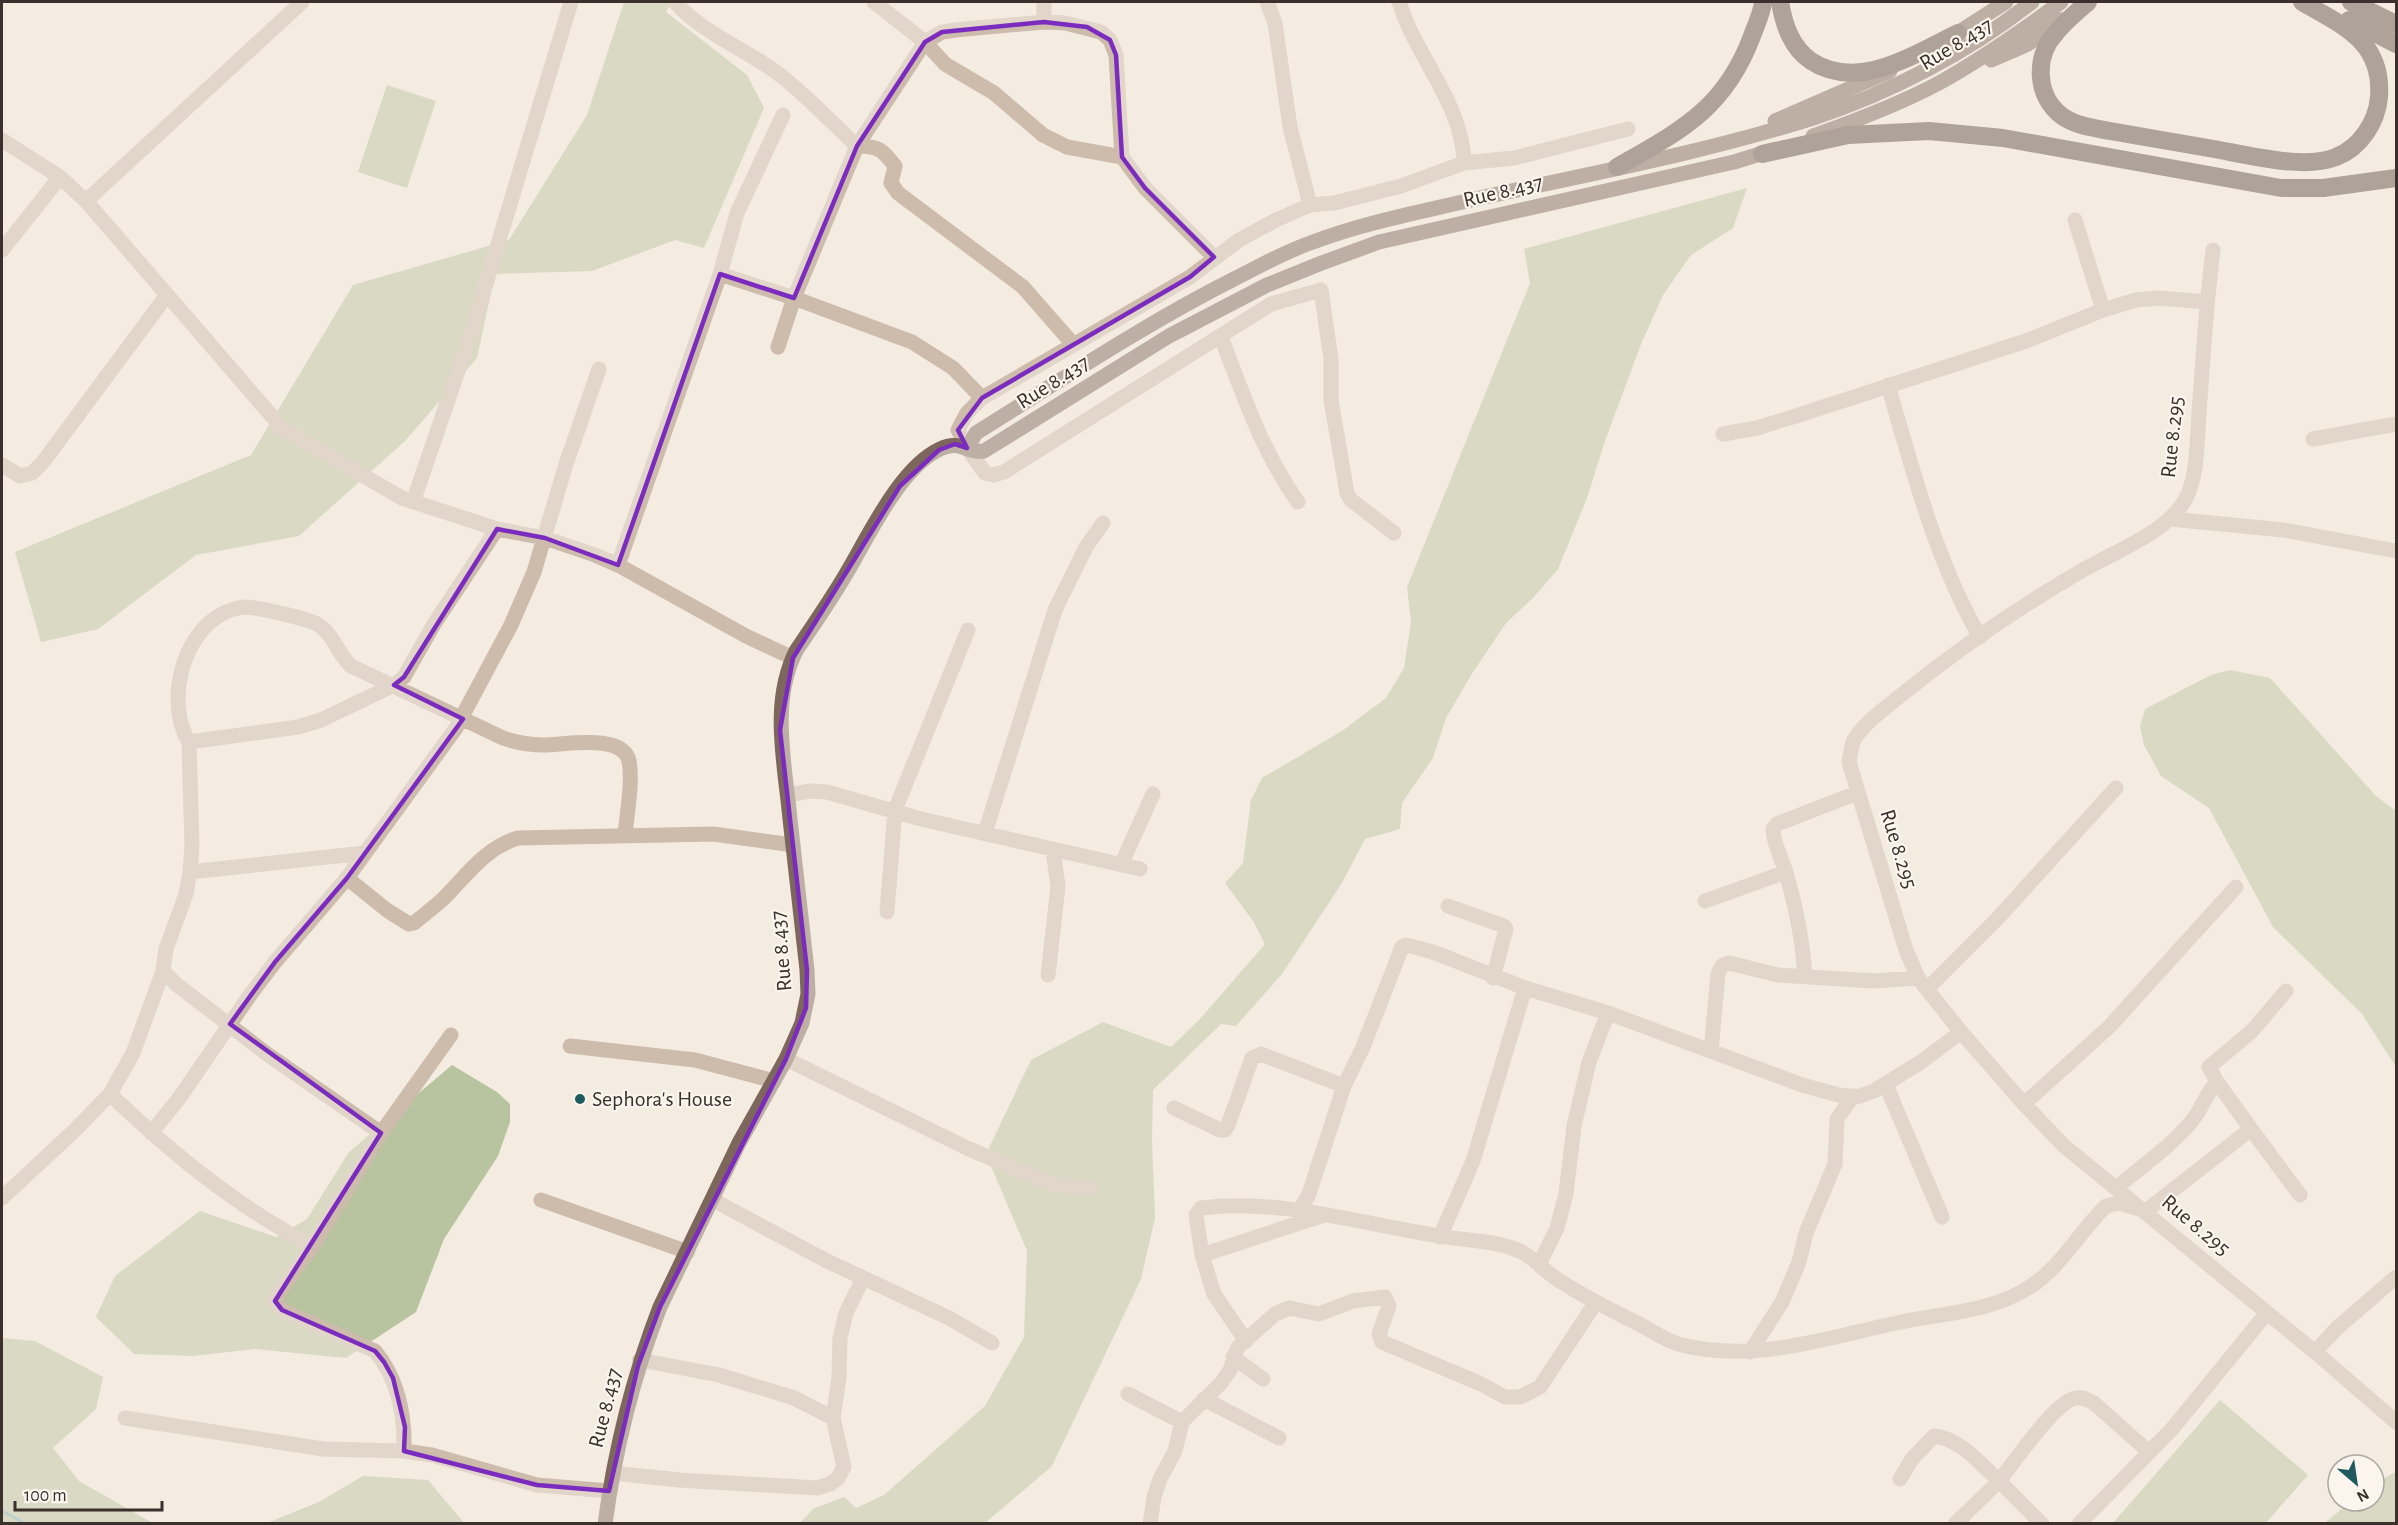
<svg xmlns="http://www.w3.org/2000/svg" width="2398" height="1525" font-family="'Alegreya Sans',sans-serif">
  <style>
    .green { fill: #b8c4a0 }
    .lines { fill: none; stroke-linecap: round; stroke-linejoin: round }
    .stream { stroke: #7fb0b2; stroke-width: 3 }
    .minor { stroke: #cdbbac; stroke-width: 15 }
    .major { stroke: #7d675c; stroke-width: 15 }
    .highway { stroke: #5c4a42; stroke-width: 18 }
    .marked { fill: none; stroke: #7b2cbf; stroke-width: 4.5; stroke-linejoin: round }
    .poi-dot { fill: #1f5a5e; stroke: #fbf5ee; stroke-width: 2 }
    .labels { text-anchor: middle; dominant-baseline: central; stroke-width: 4.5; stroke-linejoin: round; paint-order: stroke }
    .street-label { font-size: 22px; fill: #3b302b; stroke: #fbf5ee }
    .poi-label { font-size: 22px; fill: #3b302b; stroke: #fbf5ee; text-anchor: start }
  </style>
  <rect width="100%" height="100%" fill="#f4ebe1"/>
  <path class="green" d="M624,2H671L666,12L747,75L764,108L704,248L675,240L592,271L495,274L477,358L405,441L299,536L196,555L98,629L41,642L15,552L251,455L353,285L509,240L587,115Z
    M387,85L436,101L407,188L358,172Z
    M1747,188L1733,228L1691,255L1663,295L1641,344L1605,441L1587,498L1558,569L1533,598L1506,623L1473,672L1446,718L1433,758L1402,803L1400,829L1365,839L1342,883L1282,974L1236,1026L1221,1024L1153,1090L1152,1140L1155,1218L1141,1279L1052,1466L985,1523L799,1524L813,1509L844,1497L856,1508L884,1495L985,1406L1024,1337L1027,1251L986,1154L1031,1060L1103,1022L1171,1047L1200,1019L1265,944L1253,921L1225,883L1243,863L1251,800L1262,778L1342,731L1386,698L1404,668L1411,622L1407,587L1530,283L1524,249Z
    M2230,670L2270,678L2376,796L2396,811V1067L2362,1014L2273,927L2209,808L2161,776L2144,745L2140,726L2145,709L2211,675Z
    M452,1065L497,1092L510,1104V1122L498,1156L444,1239L416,1312L346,1358L255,1349L193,1356L134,1354L96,1317L115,1276L200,1211L276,1237L307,1219L349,1152Z
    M2,1338L35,1341L103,1377L96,1409L53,1448L79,1481L151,1522L177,1523H2Z
    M2220,1400L2308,1475L2266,1523H2113Z
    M2396,1472V1523H2325L2351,1501H2374V1483Z
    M363,1476L428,1480L464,1523H259H267L319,1502Z"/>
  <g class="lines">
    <path class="stream" d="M2,1511L26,1524"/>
    <path class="minor" d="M675,2C703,34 746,49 780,75C807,96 832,123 857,146C878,146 882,149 895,166L891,183L898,193L1023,287L1072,343
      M874,2L925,42L945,64L994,93L1043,135L1067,147L1122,157
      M1044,2V22
      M1267,2L1275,23L1290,127L1310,205
      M1399,2C1416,57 1463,104 1464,163
      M2,140L60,177L86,201L283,429L402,498L497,529L545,538L595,555L618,565L746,636L793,658
      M86,201L302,2
      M2075,220L2103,310
      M2,250L60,177
      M2213,250C2206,304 2203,359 2199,413C2197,438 2198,476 2186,498C2170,531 2114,552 2083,570C2019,607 1957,650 1900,696C1884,709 1864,723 1854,740C1851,747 1850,755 1849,762L1906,950L1918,978L1961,1032L2024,1104L2063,1145L2321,1357L2396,1422
      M720,274L794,298L912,342L953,368L982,398
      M1221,337C1243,394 1262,452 1298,502
      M778,347L794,298L857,146L925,42L942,32L955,30L1044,22L1065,23L1101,32L1110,40L1116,55L1122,157L1145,188L1214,257
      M1888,385C1913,471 1935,559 1980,637
      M1723,434L1757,428L1799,415L2026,341L2103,310L2136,300L2159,298L2206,302
      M2313,439L2396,424
      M2,465L20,476L32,473L43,462L167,295
      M413,502L472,330L571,2
      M2170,519L2284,530L2396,551
      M1394,533L1351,500L1347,493L1331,400V359L1321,290L1271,304L1004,472L993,475L985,473L967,448L958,430L967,413L982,398L1190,277L1239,240L1276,220L1310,205L1334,203L1401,186L1464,163L1514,158L1628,129
      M618,565L720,274L737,213L783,115
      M189,742C165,703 182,633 224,613C229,610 240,607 246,607C260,608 305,618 317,624C334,634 337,653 351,666L503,738C517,743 529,745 544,745C564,745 623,733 629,761C633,781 627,813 625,835
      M788,795L810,791L827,792L921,819L1140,869
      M985,833L1055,610L1086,547L1103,523
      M1121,865L1153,794
      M190,872L365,853
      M347,878L388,911L409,924L414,923C424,915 434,907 443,899C466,876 486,847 518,838L713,834L793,845
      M1705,901L1786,872
      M1448,906L1504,926L1506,929L1493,978
      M887,912L895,810L968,630
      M163,971L176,984L267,1054L381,1133
      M1048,975L1058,886L1053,850
      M1805,977C1803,942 1796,907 1786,873C1782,858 1773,844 1773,829L1777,824L1857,793
      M1927,989L1997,919L2116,788
      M570,1046L695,1060L774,1081
      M1711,1051L1718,974L1722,966L1729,963L1778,975L1873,981L1918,978
      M786,1059L967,1148L1051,1184L1090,1188
      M1886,1085L1942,1217
      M110,1094C170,1152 238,1208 313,1246
      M2024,1104L2109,1027L2236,887
      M1174,1108L1220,1130H1225L1228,1125L1252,1058L1261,1054L1344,1086
      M2251,1129L2300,1195
      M151,1133L180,1097L250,995L275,962L347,878L456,728L511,625L534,572L566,464L599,369
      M2116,1188C2141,1167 2170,1147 2191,1122C2202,1110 2205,1094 2217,1082
      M2,1198L75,1130L110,1094L133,1053L163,971L166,949L186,894L190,872L192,846L189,742L298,727L321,720L394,685L404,677L434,624L497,529
      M541,1200L688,1252
      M713,1200L827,1261L949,1318L992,1343
      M1300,1210L1309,1194L1344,1086L1363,1047L1402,947L1406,945L1433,952L1525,988L1608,1013L1802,1085L1839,1095L1857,1097L1874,1091L1921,1062L1961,1032
      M1440,1237L1473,1161L1525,988
      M1202,1255L1196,1215L1201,1208C1281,1198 1361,1224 1440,1236C1466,1241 1497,1240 1522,1252C1534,1259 1545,1271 1557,1279C1582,1296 1611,1310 1639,1324C1651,1330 1665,1340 1678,1344C1756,1365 1830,1336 1906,1321C1947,1313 1992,1311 2028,1288C2060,1269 2079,1232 2106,1206L2119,1203L2146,1211L2251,1129L2217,1082L2209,1067L2252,1031L2286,991
      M1539,1265L1557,1228L1566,1194L1574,1126L1589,1062L1608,1013
      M1246,1341L1214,1294L1202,1255L1321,1216
      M1750,1352L1782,1302L1799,1262L1806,1233L1835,1164L1837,1119L1853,1096
      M2315,1352L2336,1329L2396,1277
      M1233,1357L1263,1379
      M640,1360L719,1375L794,1398L833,1418
      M1128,1394L1182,1422
      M1204,1399L1279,1438
      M125,1418L323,1449L404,1451L432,1455L537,1485L609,1491
      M404,1451C405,1416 398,1379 375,1351L282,1310L275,1301L277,1295L313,1246L381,1133L451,1035
      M613,1473L679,1480L817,1488L830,1484L838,1478L844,1467L833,1418L839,1378L840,1338L846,1313L863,1278
      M1900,1479L1912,1459L1934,1436C1961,1439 1980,1464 1999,1481C2014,1463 2055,1401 2076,1398C2083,1397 2088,1400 2094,1403L2149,1452
      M1150,1524L1154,1497L1160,1479L1175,1451L1182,1422L1221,1383L1230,1370L1238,1347L1275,1314L1289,1308L1319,1314L1353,1301L1385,1297L1389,1306L1379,1334L1382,1342L1481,1384L1505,1397H1520L1540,1387L1596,1302
      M1955,1524L1999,1481L2042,1524
      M2079,1524L2172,1429L2266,1314"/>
    <path class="major" d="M1948,39L2006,2
      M1991,60L2028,44L2061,20
      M1775,121L1890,71
      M1813,136C1855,121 1900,104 1939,83C1982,59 2022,31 2061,2
      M967,448L976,433C1061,380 1145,324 1234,279C1260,266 1286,251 1313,242C1366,222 1421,212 1475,199C1588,174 1703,153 1813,118C1890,93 1968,52 2032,2
      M605,1524C615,1449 633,1377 660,1307L739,1143L786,1059L802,1023L808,994L807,970C801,920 796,869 790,819C785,764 770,703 796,651C814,624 833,597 849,569C870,533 901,467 940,449C962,439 966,454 984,451L1169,336L1267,285L1319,264L1379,242L1734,162L1773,150"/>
    <path class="highway" d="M1780,2C1784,25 1791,47 1811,61C1858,92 1914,54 1958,33
      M2088,2C2077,12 2064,22 2055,34C2034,57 2036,97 2062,116C2076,126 2094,128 2110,131C2145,137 2180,143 2214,149C2247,155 2305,170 2336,157C2360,148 2377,122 2379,97C2383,41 2343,26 2302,2
      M2351,2L2396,24
      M2349,20L2396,44
      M1762,154L1848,135L1929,131L2003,138L2281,188H2323L2396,178
      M1617,167C1680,131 1725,109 1752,36C1756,25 1762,13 1763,2"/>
  </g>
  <path d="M0 0H2398V1525H0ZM1044,22L1087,27L1110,40L1116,55L1122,157L1145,188L1214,257L1190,277L982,398L958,430L967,448L955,444L939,450L900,486L793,658L780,730L807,970L806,1008L786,1059L660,1307L638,1366L609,1491L537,1485L404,1451L405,1427L393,1378L384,1362L375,1351L282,1310L275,1301L381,1133L230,1024L275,962L347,878L463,719L394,685L404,677L497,529L545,538L618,565L720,274L794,298L857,146L925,42L942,32Z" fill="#f4ebe1" fill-opacity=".55" fill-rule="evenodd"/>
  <path class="marked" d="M1044,22L1087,27L1110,40L1116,55L1122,157L1145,188L1214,257L1190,277L982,398L958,430L967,448L955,444L939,450L900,486L793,658L780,730L807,970L806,1008L786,1059L660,1307L638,1366L609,1491L537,1485L404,1451L405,1427L393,1378L384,1362L375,1351L282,1310L275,1301L381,1133L230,1024L275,962L347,878L463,719L394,685L404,677L497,529L545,538L618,565L720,274L794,298L857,146L925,42L942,32Z"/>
  <circle class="poi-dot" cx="580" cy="1099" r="6"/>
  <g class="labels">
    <g class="street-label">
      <text transform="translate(1956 44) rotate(-31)">Rue 8.437</text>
      <text transform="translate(1503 191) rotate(-13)">Rue 8.437</text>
      <text transform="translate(1053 382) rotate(-32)">Rue 8.437</text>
      <text transform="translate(2172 437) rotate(-84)">Rue 8.295</text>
      <text transform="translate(1899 849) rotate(73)">Rue 8.295</text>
      <text transform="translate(781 951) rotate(-95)">Rue 8.437</text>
      <text transform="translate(2196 1225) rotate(40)">Rue 8.295</text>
      <text transform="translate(605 1408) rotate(-76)">Rue 8.437</text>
    </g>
    <g class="poi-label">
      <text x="592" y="1099">Sephora's House</text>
    </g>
  </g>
  <rect width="2398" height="1525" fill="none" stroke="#3b302b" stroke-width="6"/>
  <g transform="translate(2356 1483) rotate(151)"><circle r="28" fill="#fbf5ee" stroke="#aea6a0" stroke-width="1.5"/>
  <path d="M0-4.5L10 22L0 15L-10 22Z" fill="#1f5a5e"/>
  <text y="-9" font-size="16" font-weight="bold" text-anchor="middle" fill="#3b302b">N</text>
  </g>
  <path d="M15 1501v9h147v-9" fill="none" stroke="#3b302b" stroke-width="3"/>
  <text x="24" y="1501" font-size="18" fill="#3b302b" stroke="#fbf5ee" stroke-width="4.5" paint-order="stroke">100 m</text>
</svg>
